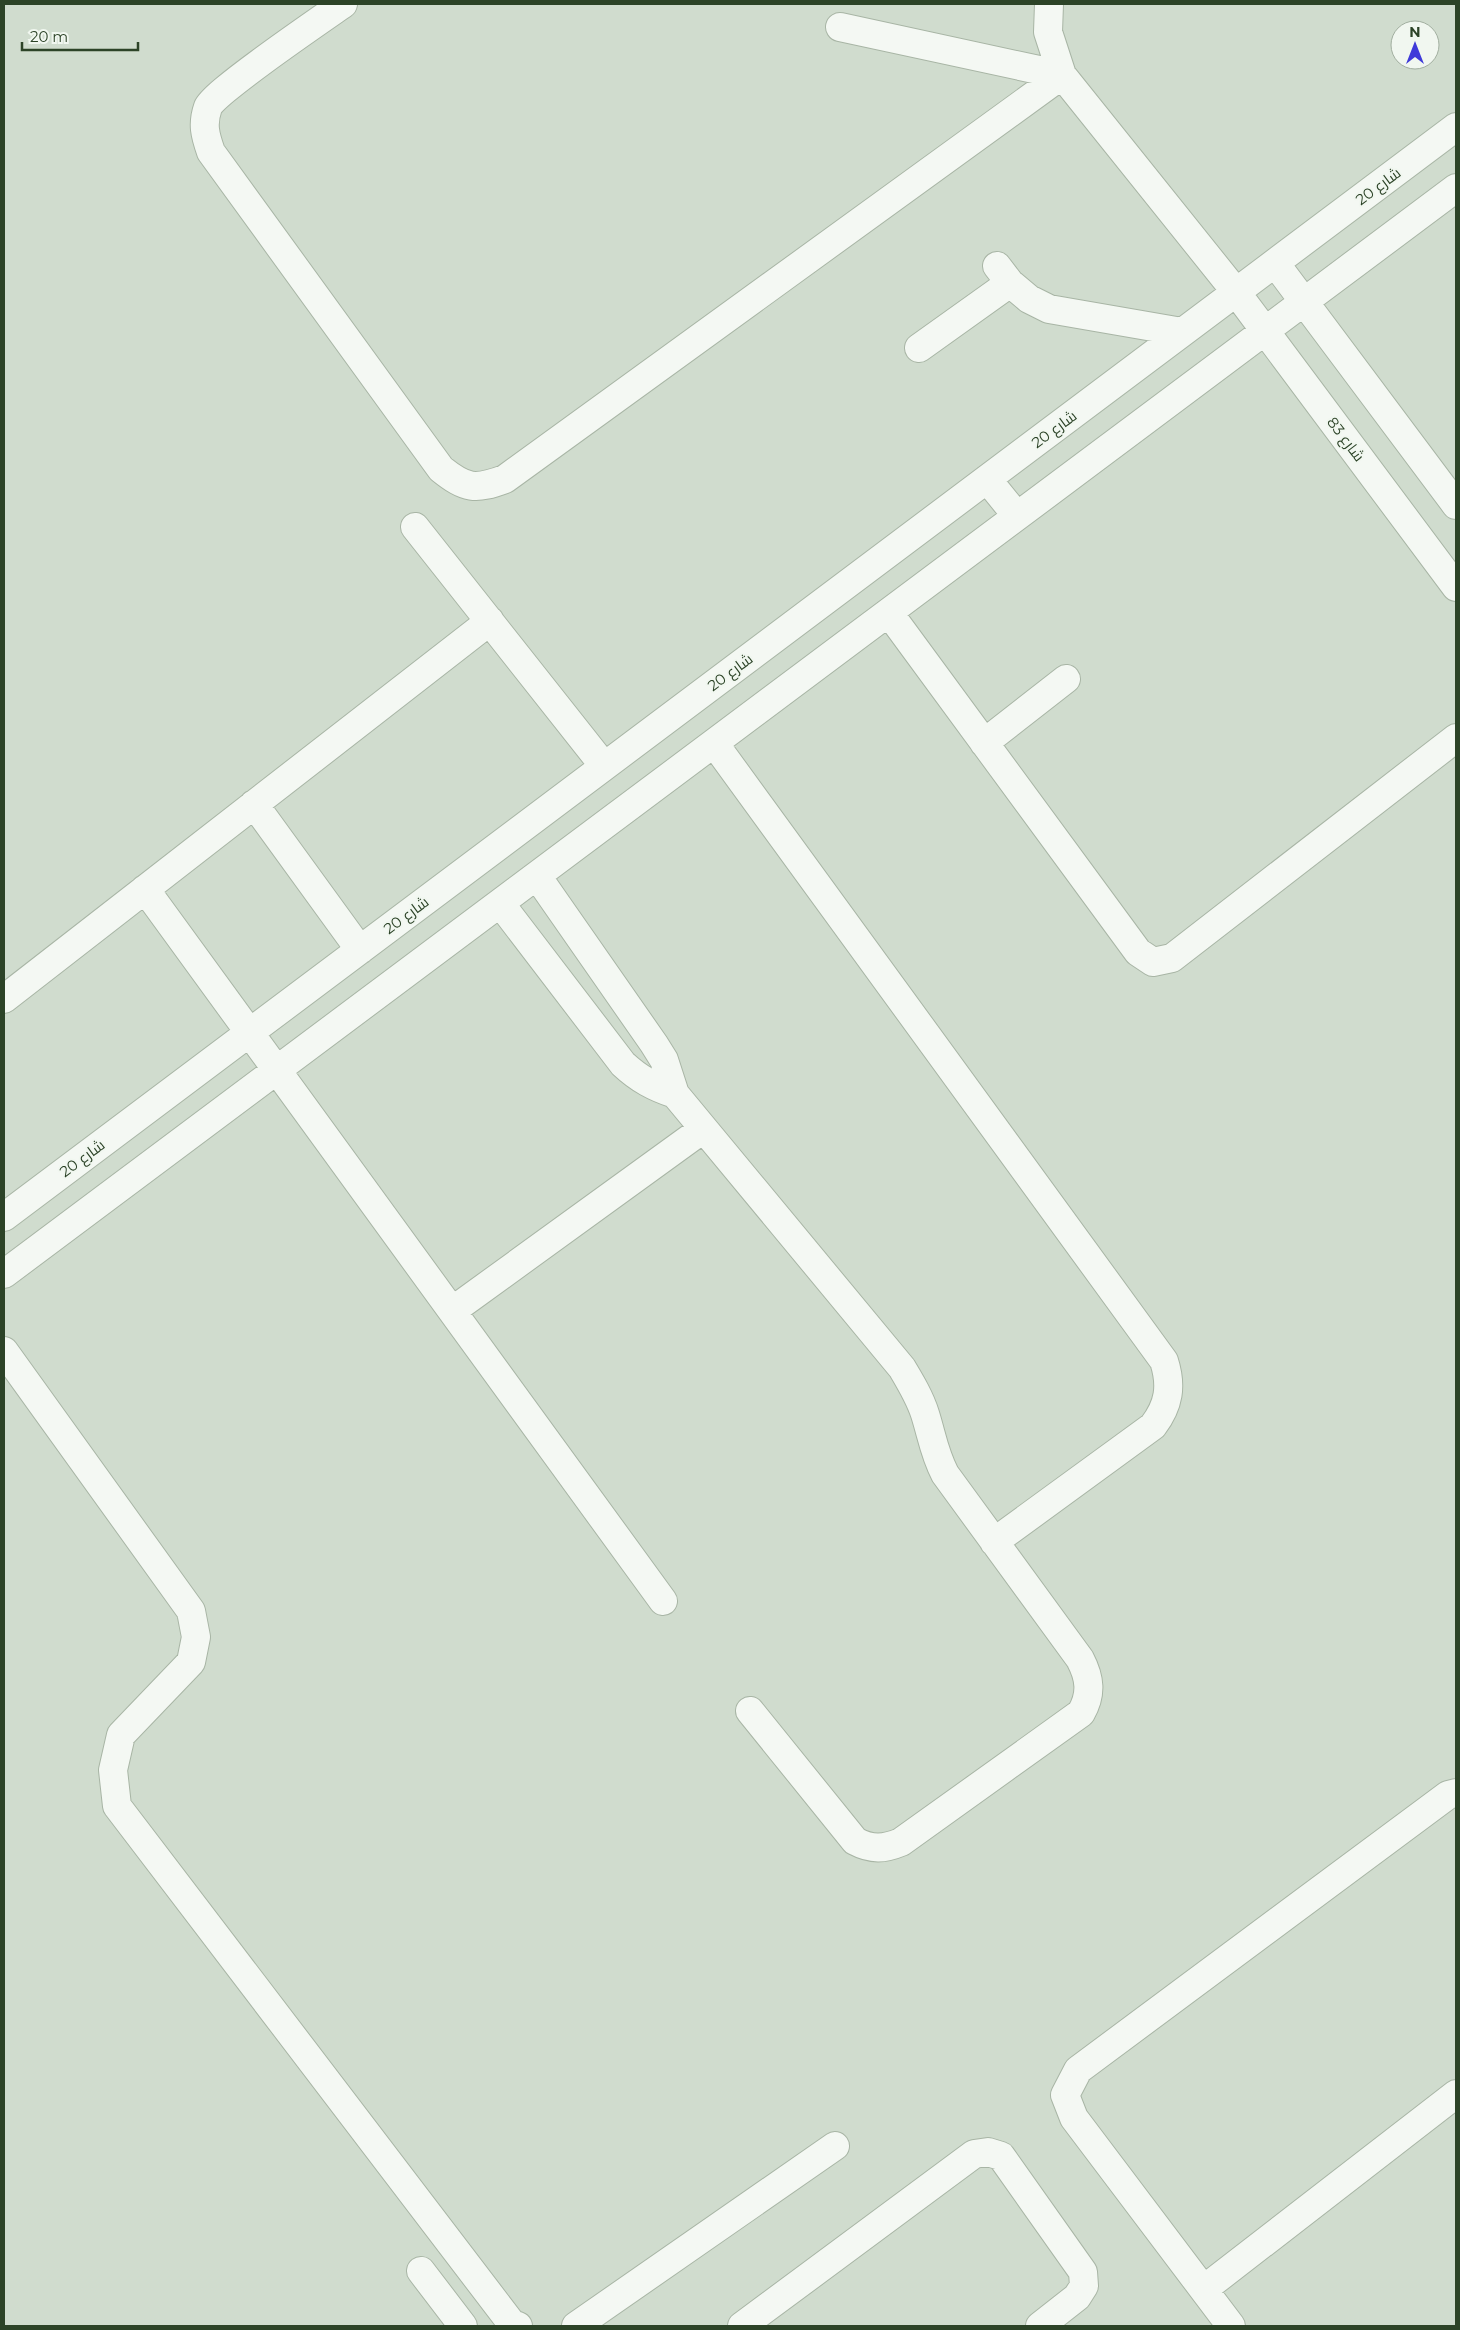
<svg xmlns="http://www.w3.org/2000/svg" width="1460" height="2330" font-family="Montserrat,Cairo,sans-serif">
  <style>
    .built { fill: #d0dcce; fill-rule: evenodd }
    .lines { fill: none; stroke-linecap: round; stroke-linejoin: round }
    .minor-casing { stroke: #a8b5a5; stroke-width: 30 }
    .minor { stroke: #f4f8f3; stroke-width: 28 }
    .labels { text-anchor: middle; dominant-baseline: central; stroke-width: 4; stroke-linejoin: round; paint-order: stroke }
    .street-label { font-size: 15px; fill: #2c4327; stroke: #f1f7f0 }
  </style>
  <rect width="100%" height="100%" fill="#e2eae0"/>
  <path class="built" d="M4,4H1456V2326H4ZM1400,30H1430V60H1400Z"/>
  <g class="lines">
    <g class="minor-casing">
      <path id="minor" d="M343,4C323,18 213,93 208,107C202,124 205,135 211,152L441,469C466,489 475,490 505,479L1062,75
        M1049,4L1048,32L1062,75L1236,292L1456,587
        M840,27L1062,75
        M1275,263L1456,505
        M997,266L1010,283L1029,299L1049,309L1182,332
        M919,348L1010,283
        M987,479L1017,516
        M415,527L604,766
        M889,613L1138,952L1153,962L1172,958L1456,738
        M714,743L1164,1361C1172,1386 1169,1405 1153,1426L994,1542
        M984,743L1066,679
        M254,804L360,950
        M537,876L654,1044L664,1060L675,1094L902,1368C911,1383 920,1398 925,1414C932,1436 934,1453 945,1474L1080,1659C1090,1678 1092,1694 1081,1713L901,1842C884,1849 872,1850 855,1841L750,1711
        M145,889L663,1601
        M500,903L623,1064C639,1079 654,1087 675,1094
        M4,999L490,621
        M4,1217L1456,127
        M4,1274L1456,188
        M452,1311L703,1129
        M4,1351L191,1611L196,1637L191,1662L121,1735L113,1770L117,1806L512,2324L518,2326
        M421,2271L463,2326
        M1204,2289L1456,2094
        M576,2326L835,2146
        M742,2326L974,2154L988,2152L1001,2156L1083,2272L1084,2286L1077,2297L1040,2326
        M1231,2326L1074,2118L1065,2095L1078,2070L1448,1795L1456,1793"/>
    </g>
    <use href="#minor" class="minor"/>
  </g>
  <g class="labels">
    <g class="street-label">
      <text transform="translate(1378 186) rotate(-37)">شارع 20</text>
      <text transform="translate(1054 429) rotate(-37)">شارع 20</text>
      <text transform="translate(1346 439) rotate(53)">شارع 83</text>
      <text transform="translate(730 672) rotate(-37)">شارع 20</text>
      <text transform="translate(406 915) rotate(-37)">شارع 20</text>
      <text transform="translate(82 1158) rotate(-37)">شارع 20</text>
    </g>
  </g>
  <rect width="1460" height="2330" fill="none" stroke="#2c4327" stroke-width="10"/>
  <g transform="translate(1415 45)"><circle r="24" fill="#f1f7f0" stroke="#a2afa0"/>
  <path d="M0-4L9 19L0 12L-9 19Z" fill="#3f3ad9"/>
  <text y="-8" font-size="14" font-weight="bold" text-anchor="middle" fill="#2c4327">N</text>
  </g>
  <path d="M22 42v8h116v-8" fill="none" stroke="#2c4327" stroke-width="2.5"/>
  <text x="30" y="42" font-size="15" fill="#2c4327" stroke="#f1f7f0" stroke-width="4" paint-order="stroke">20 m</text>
</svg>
